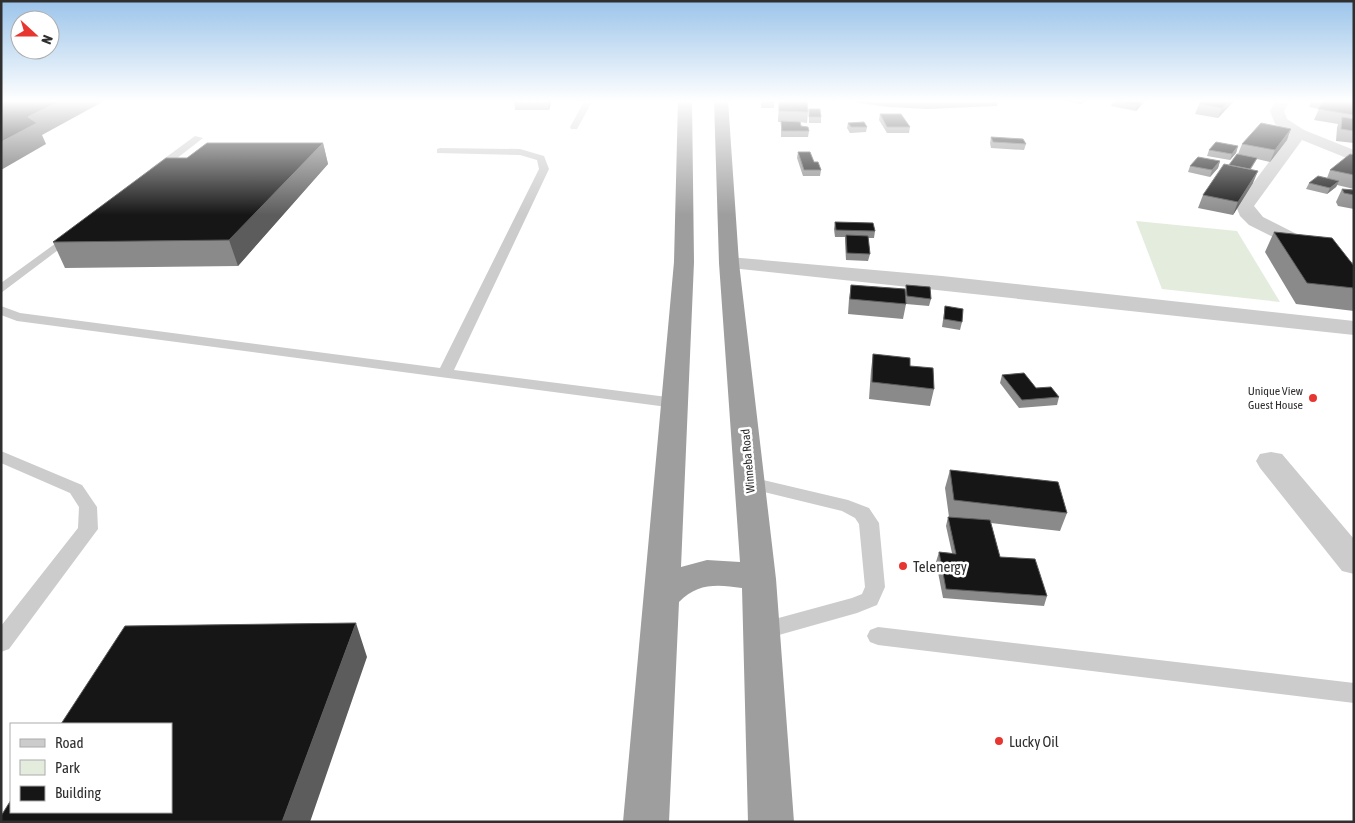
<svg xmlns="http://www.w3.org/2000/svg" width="1355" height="823" font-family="'Asap Condensed',sans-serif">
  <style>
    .green { fill: #e3ecdd }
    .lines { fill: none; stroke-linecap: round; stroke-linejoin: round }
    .service { fill: #ccc; fill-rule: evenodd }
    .minor { fill: #ccc; fill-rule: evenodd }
    .trunk { fill: #9e9e9e; fill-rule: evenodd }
    .wall { fill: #8a8a8a }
    .shaded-wall { fill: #5c5c5c }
    .building { fill: #161616; stroke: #5c5c5c }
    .poi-dot { fill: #e73530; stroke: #fff; stroke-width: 2 }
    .labels { text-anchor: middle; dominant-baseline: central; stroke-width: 5; stroke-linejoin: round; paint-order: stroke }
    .poi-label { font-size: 12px; fill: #2f2f2f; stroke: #fff; text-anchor: end }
    .street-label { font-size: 12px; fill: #2f2f2f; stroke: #fff }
    .near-poi-label { font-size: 15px; fill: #2f2f2f; stroke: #fff; text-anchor: start }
  </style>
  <rect width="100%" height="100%" fill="#fff"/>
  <path class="green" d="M1136,221L1237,231L1280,302L1162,289Z"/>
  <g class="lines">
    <path class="service" d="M585,100H593L577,129H571L570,127Z
      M821,100H837L838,101L834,103Z
      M195,136L203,138L158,173H150V169Z
      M440,148L520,149L544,156L549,169L454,370L675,398L681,400L683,403L681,406L675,408L17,321L1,315V306L20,313L440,368L539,169L537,160L520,155L437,153V149Z
      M74,230L80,233L78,235L1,293V283Z
      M1,451L82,485L97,507L98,529L9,649L1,652V626L78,528L79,507L70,493L1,463Z
      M750,477L848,500L869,508L879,523L885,587L877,605L857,613L761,640L753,637L750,631L753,625L852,598L862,594L865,587L859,524L855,518L842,511L744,487L741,483L744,479Z
      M878,627L1354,683V703L878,645L870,642L867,636L870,630Z"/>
    <path class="minor" d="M1276,100H1290L1284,111L1287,119L1304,130L1354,150V161L1302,140L1254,206L1263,217L1354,263V277L1249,225L1240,216L1236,206L1290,134L1275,124L1270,111Z
      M729,257L942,276L1354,321V335L722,267L719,263L722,259Z
      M1271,452L1282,454L1354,539V574L1342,571L1260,468L1256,461L1260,454Z"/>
    <path class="trunk" d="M678,100H692L694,262L681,567L707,560L740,562L719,263L714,100H728L739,263L776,579L794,822H748L742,588C717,584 697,583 679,602L669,822H623L674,262Z"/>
  </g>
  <path class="wall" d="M514,100H552L549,110H515Z
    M761,100H774V108H761Z
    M779,100L808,112L807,123L800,122L801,126L809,131L808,137H781V122H778Z
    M836,100H998L997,106L928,109L889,107Z
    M1054,100H1086V101L1081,104Z
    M1105,100H1146L1136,111L1111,106L1113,101Z
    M1203,100H1235L1218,118L1195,114L1199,104Z
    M1312,100H1354V143L1336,141L1337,128L1338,124L1314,120L1319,109L1309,107Z
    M809,109L821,117V123H809Z
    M880,114L910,127L909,133H887L879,120Z
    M848,123L867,127L866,132L850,133L847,128Z
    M991,137L1026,144L1024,150L991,148L990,143Z
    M1287,140L1270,162L1257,159L1251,169L1253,183L1233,215L1198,208L1203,195L1238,154L1242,144Z
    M323,143L328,164L238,266L65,268L53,242L187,158Z
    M1238,146L1236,153L1230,160L1207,156L1209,150Z
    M798,152L814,162L821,170L820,176H803L797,158Z
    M1354,155V189L1337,185L1336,187L1327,194L1306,189L1309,183L1327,178L1330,170Z
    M1220,161L1218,168L1210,177L1188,172L1190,166Z
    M1342,189L1354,190V209L1338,206L1336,202Z
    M835,222L875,231L874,238H868L870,254L868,261L846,260L845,242V237H835L834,229Z
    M1274,232L1354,266V311L1296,304L1265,252Z
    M851,285L905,293L906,285L931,299L929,306L906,304L903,319L848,314L849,299Z
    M945,306L962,322L960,330L942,327Z
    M873,354L910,366L934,389L930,406L869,399L871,370Z
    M1002,375L1059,397L1057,405L1019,408L1000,383Z
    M950,470L1067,513L1060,531L991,523L1000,557L1047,596L1044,606L943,598L936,562L939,552L952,553L946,526L948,517H949L945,488Z"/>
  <path class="shaded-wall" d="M62,100H106L42,135L46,144L1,170V142L28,117Z
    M548,100H552L549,110Z
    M1083,100H1086V101L1081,104Z
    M1141,100H1146L1136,111L1137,105L1141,102Z
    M1230,100H1235L1218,118L1222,108Z
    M1291,129L1287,140L1270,162L1275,150Z
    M323,143L328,164L238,266L229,240Z
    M1238,146L1236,153L1230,160L1232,154Z
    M1220,161L1218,168L1210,177L1212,170Z
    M1258,171L1253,183L1233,215L1238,202Z
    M1339,181L1336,187L1327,194L1330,188Z
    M356,623L367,657L310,822H282Z"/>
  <path class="building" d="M1,100H62L28,117L37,123L1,142Z
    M761,100H774V103L761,102Z
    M779,100L807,101L808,112L779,111Z
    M1115,100H1129L1141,102L1137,105L1113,101Z
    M1203,100H1230L1222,108L1199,104Z
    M1324,100H1354V115L1318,109Z
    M809,109H820L821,117H809Z
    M880,114H901L910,127H887Z
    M1342,117L1354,119V131L1341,129Z
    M781,121L800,122L801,126L808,127L809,131H782Z
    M864,122L867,127H851L848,123Z
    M1261,123L1291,129L1275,150L1242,144Z
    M991,137L1023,139L1026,144L993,142Z
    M1216,142L1238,146L1232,154L1209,150Z
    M207,143H323L229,240L53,242L166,158H187Z
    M798,152H810L814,162H818L821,170H804Z
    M1237,154L1257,158L1250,169L1229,165Z
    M1350,154L1354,155V175L1330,170Z
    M1198,157L1220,161L1212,170L1190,166Z
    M1224,164L1258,171L1238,202L1203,195Z
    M1318,176L1339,181L1330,188L1309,183Z
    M1342,189L1354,190V195L1344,193Z
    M835,222L873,223L875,231L836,230Z
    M1274,232L1332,238L1354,266V288L1307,283Z
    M846,235L868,236L870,254L847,253Z
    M851,285L905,289L906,304L850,299Z
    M906,285L930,287L931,299L907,296Z
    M945,306L963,309L962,322L944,319Z
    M873,354L910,358V366L933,368L934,389L872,382Z
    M1024,373L1036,388L1051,387L1059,397L1022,400L1002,375Z
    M950,470L1058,482L1067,513L954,500Z
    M948,517L990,520L1000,557L1035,559L1047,596L946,589L939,552L956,554Z
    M356,623L282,822H1V816L11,800V812H171V724H61L125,626Z"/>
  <linearGradient id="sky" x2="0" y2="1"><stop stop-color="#9bc4ea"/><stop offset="0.47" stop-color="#fff"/><stop offset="1" stop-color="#fff" stop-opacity="0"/></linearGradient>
  <rect width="1355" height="215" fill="url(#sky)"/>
  <g class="poi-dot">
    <circle cx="1313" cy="398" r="5"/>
    <circle cx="903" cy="566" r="5"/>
    <circle cx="999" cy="741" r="5"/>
  </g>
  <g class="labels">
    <g class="poi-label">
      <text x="1303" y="391">Unique View<tspan x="1303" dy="14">Guest House</tspan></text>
    </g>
    <g class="street-label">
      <text transform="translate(748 461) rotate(-95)">Winneba Road</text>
    </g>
    <g class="near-poi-label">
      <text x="913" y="566">Telenergy</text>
      <text x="1009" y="741">Lucky Oil</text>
    </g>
  </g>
  <rect width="1355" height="823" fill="none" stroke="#2f2f2f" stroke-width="5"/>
  <rect x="10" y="723" width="162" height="90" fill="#ffffff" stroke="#acacac"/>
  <rect x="20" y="739" width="25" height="8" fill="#cccccc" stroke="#acacac"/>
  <text x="55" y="748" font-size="15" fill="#2f2f2f">Road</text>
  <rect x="20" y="760" width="25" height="15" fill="#e3ecdd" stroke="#acacac"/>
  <text x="55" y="773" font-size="15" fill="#2f2f2f">Park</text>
  <rect x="20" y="786" width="25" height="15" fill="#161616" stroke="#acacac"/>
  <text x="55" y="798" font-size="15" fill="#2f2f2f">Building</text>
  <g transform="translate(35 35) rotate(111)"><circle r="24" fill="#ffffff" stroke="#acacac"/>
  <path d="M0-4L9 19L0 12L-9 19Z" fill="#e73530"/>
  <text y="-8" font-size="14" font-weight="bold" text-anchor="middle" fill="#2f2f2f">N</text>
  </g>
</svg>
